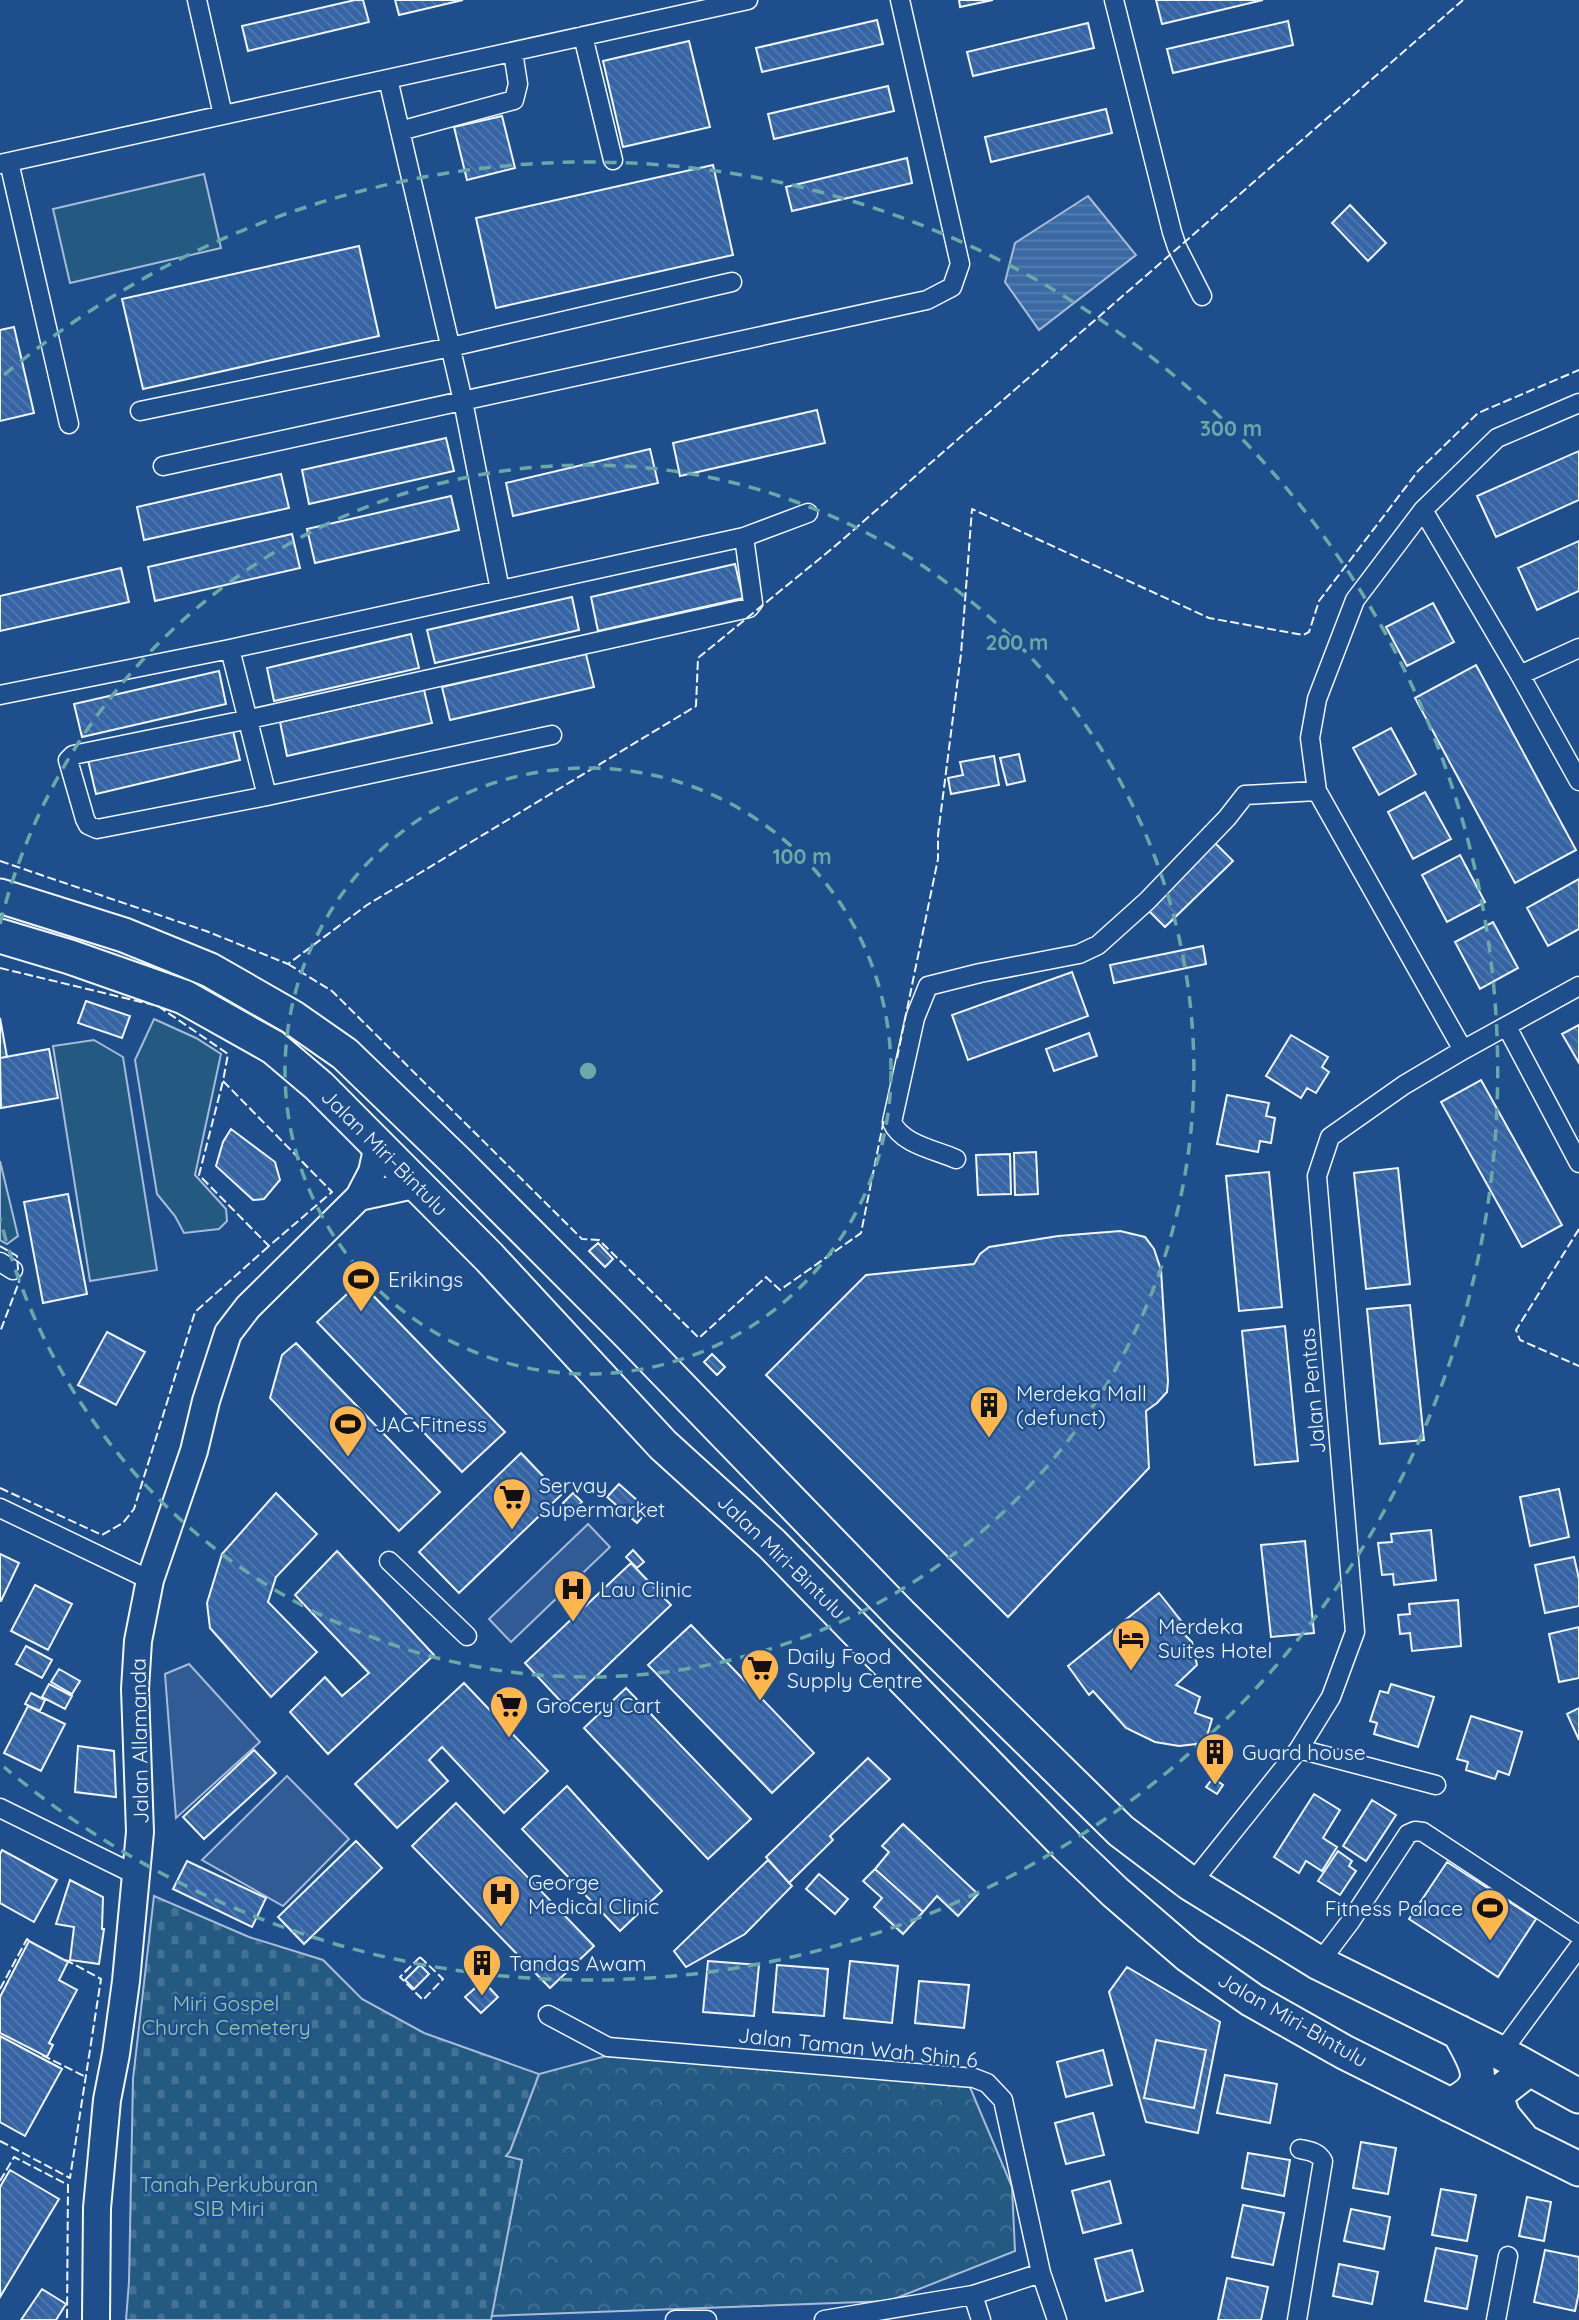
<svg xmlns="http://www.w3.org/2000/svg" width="1579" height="2320" font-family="Quicksand,sans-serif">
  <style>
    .forest { fill: url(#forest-crowns); stroke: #a8bbd7; stroke-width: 2 }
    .cemetery { fill: url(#cemetery-stones); stroke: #a8bbd7; stroke-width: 2 }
    .garden { fill: #245a82; stroke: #a8bbd7; stroke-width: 2 }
    .parking { fill: #305b95; stroke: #a8bbd7; stroke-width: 2 }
    .water { fill: url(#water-rules); stroke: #a8bbd7; stroke-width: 2 }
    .building { fill: url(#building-back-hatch); stroke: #f2f6ff; stroke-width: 2 }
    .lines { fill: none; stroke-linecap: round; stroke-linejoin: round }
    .street-casing { stroke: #f2f6ff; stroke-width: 21 }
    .secondary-casing { stroke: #f2f6ff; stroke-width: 30 }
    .highway-casing { stroke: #f2f6ff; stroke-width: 37 }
    .street { stroke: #1f4e8c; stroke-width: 18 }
    .secondary { stroke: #1f4e8c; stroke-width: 26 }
    .highway { stroke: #1f4e8c; stroke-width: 33 }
    .fence { stroke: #f2f6ff; stroke-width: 2; stroke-dasharray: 9 3.5; stroke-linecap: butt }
    .ring { fill: none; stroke: #6aa9a8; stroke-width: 3.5; stroke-dasharray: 12 9 }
    .labels { text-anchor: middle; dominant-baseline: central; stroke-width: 5; stroke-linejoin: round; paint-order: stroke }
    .street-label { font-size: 21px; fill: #f2f6ff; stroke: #1f4e8c }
    .poi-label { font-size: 21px; fill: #f2f6ff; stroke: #1f4e8c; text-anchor: start }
    .park-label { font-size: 21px; fill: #97c8a6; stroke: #1f4e8c }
    .centre { fill: #6aa9a8; stroke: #1f4e8c; stroke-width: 3.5 }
    .ring-label { font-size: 21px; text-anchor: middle; font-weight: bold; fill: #6aa9a8; stroke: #1f4e8c; stroke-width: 5; stroke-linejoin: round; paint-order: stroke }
  </style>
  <defs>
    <pattern id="forest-crowns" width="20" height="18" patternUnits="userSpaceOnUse" patternTransform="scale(1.75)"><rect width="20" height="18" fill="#245a82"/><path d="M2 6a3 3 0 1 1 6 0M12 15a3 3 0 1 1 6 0" fill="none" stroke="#447295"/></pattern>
    <pattern id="cemetery-stones" width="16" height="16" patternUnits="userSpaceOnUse" patternTransform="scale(1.75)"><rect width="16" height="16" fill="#245a82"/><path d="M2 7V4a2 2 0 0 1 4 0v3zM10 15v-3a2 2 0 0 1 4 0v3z" fill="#447295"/></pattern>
    <pattern id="water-rules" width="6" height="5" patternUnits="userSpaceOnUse" patternTransform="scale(1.75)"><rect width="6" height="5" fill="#3b69a3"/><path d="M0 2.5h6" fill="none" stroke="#587fb1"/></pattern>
    <pattern id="building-back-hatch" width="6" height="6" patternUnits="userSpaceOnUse" patternTransform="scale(1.75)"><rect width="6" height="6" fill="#3563a3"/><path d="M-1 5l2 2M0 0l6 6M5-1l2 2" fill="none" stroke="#537ab1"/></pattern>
  </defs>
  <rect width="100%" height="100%" fill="#1f4e8c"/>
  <path class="forest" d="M606,2056L969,2085L1012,2187L1015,2251L889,2301L491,2316L522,2160L505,2157L510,2151L539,2074Z"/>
  <path class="cemetery" d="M154,1896L249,1937L323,1960L362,1999L424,2033L539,2074L510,2151L506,2156L522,2160L491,2320H126L129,2282L133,2079Z"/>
  <path class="garden" d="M204,174L221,248L70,283L53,209Z
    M154,1019L196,1038L221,1054L195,1175L226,1209L227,1221L219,1229L184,1233L175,1216L157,1194L135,1060Z
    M94,1040L123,1057L157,1270L90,1281L53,1046Z
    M0,1161L18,1236L7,1244L0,1240Z"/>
  <path class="parking" d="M588,1524L610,1547L511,1642L489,1619Z
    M189,1664L260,1742L176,1818L165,1674Z
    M287,1776L349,1839L283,1906L202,1860Z"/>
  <path class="water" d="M1088,196L1136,255L1039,330L1005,282L1015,243Z"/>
  <path class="building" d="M355,0H363L369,22L248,51L242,26Z
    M395,0H463L399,15Z
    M959,0H993L960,7Z
    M1156,0H1263L1162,24Z
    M877,20L883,44L762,72L756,48Z
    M1288,21L1293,45L1173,73L1167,49Z
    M1088,23L1094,48L973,76L967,52Z
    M689,41L710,127L623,147L603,61Z
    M888,86L894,111L774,139L768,114Z
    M1106,109L1112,133L991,162L985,137Z
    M502,116L515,168L467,180L454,127Z
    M907,158L912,183L792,211L786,187Z
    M713,165L733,255L496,308L476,218Z
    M1350,205L1386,243L1368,261L1332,223Z
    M359,246L379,336L143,389L122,299Z
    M14,327L34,413L0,421V330Z
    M817,410L825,443L680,476L673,443Z
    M446,438L454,471L309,504L302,470Z
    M650,449L658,483L513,516L506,483Z
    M1579,451V500L1496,537L1477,496Z
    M281,474L289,508L144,540L137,507Z
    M451,496L459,530L315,563L307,529Z
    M292,534L300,568L155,601L148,567Z
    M1579,541V591L1537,610L1518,568Z
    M735,564L743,598L598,631L591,597Z
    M121,568L129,602L0,631V596Z
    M572,597L579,630L435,663L427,630Z
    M1433,603L1454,642L1407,666L1386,627Z
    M411,634L419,668L274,701L267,668Z
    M586,654L594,687L450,720L442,687Z
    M1476,665L1576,850L1515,883L1415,698Z
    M219,671L226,704L82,737L74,704Z
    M424,690L432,723L287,756L280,722Z
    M232,727L240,760L96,794L88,760Z
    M1391,728L1416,774L1379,795L1353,748Z
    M1019,754L1025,781L1007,785L1000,758Z
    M994,756L999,785L951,794L948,778L963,775L960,762Z
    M1425,792L1451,839L1413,859L1388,812Z
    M1215,843L1233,861L1165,927L1147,909Z
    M1460,855L1485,902L1447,922L1422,875Z
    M1579,879V929L1548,946L1527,908Z
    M1493,922L1518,968L1480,989L1455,942Z
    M1203,946L1206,964L1114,983L1110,965Z
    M1072,972L1088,1016L968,1060L952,1015Z
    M86,1001L130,1016L122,1038L78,1023Z
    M0,1018L7,1057L0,1058Z
    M1579,1025V1063L1562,1034Z
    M1089,1033L1097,1056L1054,1071L1046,1049Z
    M1291,1035L1328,1057L1322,1067L1329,1072L1316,1093L1307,1088L1301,1098L1266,1076Z
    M49,1049L58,1098L1,1108L0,1058Z
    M1481,1080L1562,1225L1522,1247L1441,1102Z
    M1227,1095L1269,1103L1266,1116L1275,1118L1271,1143L1260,1141L1258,1152L1217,1144Z
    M231,1129L275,1162L280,1180L264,1199L253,1200L216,1166L223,1142Z
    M1036,1152L1038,1194L1015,1195L1014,1153Z
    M1010,1154L1011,1194L978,1195L976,1155Z
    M1398,1168L1410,1284L1366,1289L1354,1173Z
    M1269,1172L1282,1307L1239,1311L1226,1176Z
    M68,1194L87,1294L43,1303L24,1202Z
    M1120,1231L1145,1237L1154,1249L1161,1270L1168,1381L1167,1392L1157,1403L1146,1411L1149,1468L1008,1617L766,1375L866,1275L974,1264L980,1254L989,1247L1058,1236Z
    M598,1243L613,1259L605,1267L589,1251Z
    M360,1282L505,1432L462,1472L317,1322Z
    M1410,1305L1424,1440L1380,1444L1367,1309Z
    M1285,1326L1298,1461L1255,1465L1242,1331Z
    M107,1332L145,1352L116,1405L78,1385Z
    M296,1343L440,1492L399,1531L270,1398L282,1355Z
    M712,1354L725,1367L717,1375L704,1362Z
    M521,1453L561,1495L459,1593L419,1552Z
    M619,1484L648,1510L637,1523L607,1497Z
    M1559,1489L1569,1537L1530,1546L1520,1497Z
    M276,1493L317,1534L276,1577L268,1602L317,1652L271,1697L210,1628L207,1603L222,1554Z
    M573,1493L582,1502L572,1512L563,1503Z
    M1431,1530L1436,1580L1394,1585L1393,1574L1382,1575L1378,1543L1392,1542L1391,1534Z
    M1305,1541L1314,1633L1271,1637L1261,1545Z
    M633,1550L644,1562L637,1568L626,1557Z
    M337,1551L434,1655L328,1754L290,1712L325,1677L342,1696L369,1673L295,1595Z
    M0,1554L19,1563L1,1601H0Z
    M1574,1557L1579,1579V1606L1545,1613L1535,1565Z
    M631,1563L671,1605L565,1706L525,1663Z
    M35,1585L72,1604L48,1650L11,1631Z
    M1159,1593L1182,1622L1177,1627L1192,1642L1197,1665L1176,1685L1200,1697L1195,1713L1212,1719L1205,1743L1179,1746L1155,1742L1126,1728L1093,1691L1089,1695L1068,1666Z
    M1458,1600L1461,1646L1412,1651L1410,1633L1400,1634L1398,1615L1410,1614L1409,1604Z
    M691,1625L814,1753L772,1793L648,1665Z
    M1579,1627V1678L1559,1682L1549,1634Z
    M26,1646L52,1660L42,1678L16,1664Z
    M59,1669L80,1681L72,1694L51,1682Z
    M464,1683L548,1771L504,1813L442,1747L429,1760L448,1781L397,1828L355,1784Z
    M49,1684L72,1696L65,1709L42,1697Z
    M1391,1684L1434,1697L1418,1747L1374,1734L1377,1723L1370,1721L1380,1691L1388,1693Z
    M626,1688L751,1819L708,1859L584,1728Z
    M31,1693L45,1700L40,1711L25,1704Z
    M28,1706L65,1724L41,1771L4,1753Z
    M1579,1708V1740L1567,1714Z
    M1471,1716L1522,1732L1509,1775L1498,1771L1495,1779L1466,1770L1468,1762L1457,1759Z
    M78,1746L114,1751L116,1797L75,1792Z
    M254,1750L276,1773L204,1839L183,1817Z
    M868,1758L890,1779L830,1836L833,1840L789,1883L766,1857Z
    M1213,1778L1223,1785L1217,1794L1206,1787Z
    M567,1786L662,1891L620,1931L522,1829Z
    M1314,1794L1340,1810L1323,1838L1337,1847L1322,1871L1306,1861L1299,1873L1274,1857Z
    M1372,1800L1396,1815L1366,1861L1343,1846Z
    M456,1803L594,1946L550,1988L412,1846Z
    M903,1824L978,1894L958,1916L937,1896L923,1912L875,1869L889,1852L882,1846Z
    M356,1841L382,1868L304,1944L278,1917Z
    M2,1850L57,1880L34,1922L0,1903V1854Z
    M1338,1851L1352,1861L1349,1866L1356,1871L1340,1895L1318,1881Z
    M768,1860L792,1886L745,1934L686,1967L674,1951Z
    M187,1861L266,1898L252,1927L173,1889Z
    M1447,1862L1536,1919L1498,1977L1409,1919Z
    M875,1869L923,1912L903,1934L874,1907L882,1898L863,1881Z
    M819,1874L848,1899L835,1914L806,1889Z
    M70,1880L103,1897L102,1929H104L99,1964L70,1960L74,1927L56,1924Z
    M29,1941L68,1962L59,1980L77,1990L49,2043L53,2045L47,2057L0,2033V1997Z
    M708,1961L759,1965L754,2016L703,2012Z
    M850,1961L898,1966L892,2023L844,2018Z
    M420,1965L429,1974L414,1989L405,1980Z
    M777,1965L828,1969L824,2016L773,2012Z
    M1127,1967L1220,2022L1198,2133L1146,2122L1109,1992Z
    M483,1981L498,1997L481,2013L465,1997Z
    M919,1981L969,1985L964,2028L915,2023Z
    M0,2036L62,2069L25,2136L0,2122Z
    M1156,2040L1206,2050L1194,2108L1144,2098Z
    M1103,2050L1112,2085L1066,2097L1057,2062Z
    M1225,2075L1277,2084L1270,2123L1217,2113Z
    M1093,2113L1104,2155L1066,2164L1055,2123Z
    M1361,2142L1396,2148L1388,2194L1353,2188Z
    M1248,2153L1290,2160L1284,2196L1242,2188Z
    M10,2170L59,2199L0,2297V2187Z
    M1110,2181L1121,2223L1083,2233L1072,2191Z
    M1441,2189L1476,2195L1467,2241L1432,2235Z
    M1527,2197L1551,2202L1544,2241L1519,2236Z
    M1243,2205L1284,2213L1273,2265L1232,2257Z
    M1351,2209L1390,2217L1384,2249L1344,2241Z
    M1436,2248L1477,2256L1467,2309L1425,2301Z
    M1132,2250L1143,2291L1106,2301L1095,2259Z
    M1545,2250L1579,2257V2292L1575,2311L1534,2302Z
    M1339,2264L1378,2272L1372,2304L1333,2296Z
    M1227,2278L1268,2287L1261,2320H1218Z
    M42,2289L66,2304L56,2320H21Z"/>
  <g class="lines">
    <g class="street-casing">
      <path id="street" d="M197,0L223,115
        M1114,0L1172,232L1177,247L1202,296
        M583,36L613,160
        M388,79L463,401L500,590
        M400,131L514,100L518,84L513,52
        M9,162L69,424
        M0,164L748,0
        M140,411L451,347L732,282
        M163,466L927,300L952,287L960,264L900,0
        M1423,510L1520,675L1579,781
        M230,649L267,796
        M1520,675L1579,648
        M0,695L230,649L744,537L808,513
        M552,735L267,796L97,829L88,825L85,819L68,760L73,755L250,719L749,608L753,603L744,537
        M1507,1027L1579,1163
        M1463,1050L1317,791L1310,738L1317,699L1355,600L1423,510L1497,438L1579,403
        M956,1159C936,1150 901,1144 892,1122L915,1018L928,986L980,973L1079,954L1098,945L1147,901L1227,818L1245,795L1317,791
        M0,1262L13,1270
        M0,1508L150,1580
        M389,1561L467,1636
        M1299,1749L1436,1785
        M0,1808L136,1875
        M1191,1884L1299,1749L1331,1697L1355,1632L1317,1176L1330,1137L1404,1085L1463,1050L1579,986
        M1319,1963L1350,1922L1408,1834L1415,1831L1423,1832L1579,1935
        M548,2015L608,2047L974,2078L987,2083L1003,2100L1041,2273
        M1501,2053L1579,1947
        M973,2295L981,2320
        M675,2320H707
        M824,2320L973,2295L1041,2273L1057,2320
        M1297,2320L1323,2161C1318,2152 1310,2151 1300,2149
        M1496,2320L1508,2256"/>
    </g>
    <g class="secondary-casing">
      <path id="secondary" d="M359,1197L418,1184
        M96,2320L97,2208L101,2165L107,2100L116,2054L126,1981L140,1832L135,1689L138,1641L150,1580L194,1451L206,1401L228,1333L248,1307L359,1197L372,1172L378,1145"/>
    </g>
    <g class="highway-casing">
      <path id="highway" d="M0,896L124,935L210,970L292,1017L345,1054L457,1162L627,1332L901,1615L1121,1831L1191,1884L1319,1963L1501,2053L1579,2096
        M0,936L70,957L184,997L273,1047L319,1086L489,1257L663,1445L772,1544L1067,1846L1115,1892L1188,1955L1252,2000L1344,2052L1579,2169
        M1450,2105C1493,2085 1477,2065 1459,2032
        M1522,2139L1503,2116L1497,2099L1502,2090L1529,2069"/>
    </g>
    <use href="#street" class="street"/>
    <use href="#secondary" class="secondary"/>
    <use href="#highway" class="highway"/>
    <path class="fence" d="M0,861L206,931L288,964L367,905L696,706L698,658L834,547L1463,0
      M288,964L332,991L582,1239L599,1240L699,1338L766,1277L780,1290L861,1233L884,1119
      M0,968L158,1006L228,1054L223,1081
      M897,1058L938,859V835L961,654L972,509L1209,618L1303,635L1309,632L1319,601L1418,471L1478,413L1579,370
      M223,1081L332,1192L269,1246L199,1175Z
      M1579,1229L1516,1330L1520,1340L1579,1366
      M0,1246L17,1256L19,1282L0,1332
      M0,1488L102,1535L123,1523L134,1509L195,1312L269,1246
      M420,1957L443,1979L423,2000L400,1977Z
      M0,1989L27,1939L32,1942
      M42,2055L86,2077
      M0,2141L70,2178L101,1979L66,1960
      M0,2181L14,2157L68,2185L67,2320"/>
  </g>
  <g class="ring">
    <circle cx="588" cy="1071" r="303"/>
    <path d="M0 924A606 606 0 1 1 0 1218"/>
    <path d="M4 375A909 909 0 1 1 4 1767"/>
  </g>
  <defs>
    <g id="stadium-pin" transform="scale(2.0125)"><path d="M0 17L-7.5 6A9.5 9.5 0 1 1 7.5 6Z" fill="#ffb74d" stroke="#1f4e8c"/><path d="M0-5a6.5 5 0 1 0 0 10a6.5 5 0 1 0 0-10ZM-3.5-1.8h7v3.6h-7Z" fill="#111"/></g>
    <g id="building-pin" transform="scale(2.0125)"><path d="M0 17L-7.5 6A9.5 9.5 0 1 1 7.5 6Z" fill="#ffb74d" stroke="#1f4e8c"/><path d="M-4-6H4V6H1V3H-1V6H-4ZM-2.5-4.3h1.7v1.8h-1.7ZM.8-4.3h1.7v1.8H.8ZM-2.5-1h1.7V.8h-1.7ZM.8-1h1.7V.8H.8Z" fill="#111"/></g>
    <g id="supermarket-pin" transform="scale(2.0125)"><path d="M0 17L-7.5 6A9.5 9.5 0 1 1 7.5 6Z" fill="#ffb74d" stroke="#1f4e8c"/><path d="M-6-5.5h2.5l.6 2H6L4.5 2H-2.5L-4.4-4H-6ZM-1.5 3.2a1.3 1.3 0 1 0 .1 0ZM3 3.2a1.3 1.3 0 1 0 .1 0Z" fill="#111"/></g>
    <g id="hospital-pin" transform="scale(2.0125)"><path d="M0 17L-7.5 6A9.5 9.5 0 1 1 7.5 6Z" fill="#ffb74d" stroke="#1f4e8c"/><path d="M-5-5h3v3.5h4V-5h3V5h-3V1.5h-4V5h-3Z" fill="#111"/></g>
    <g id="hotel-pin" transform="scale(2.0125)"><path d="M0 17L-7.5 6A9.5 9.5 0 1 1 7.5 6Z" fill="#ffb74d" stroke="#1f4e8c"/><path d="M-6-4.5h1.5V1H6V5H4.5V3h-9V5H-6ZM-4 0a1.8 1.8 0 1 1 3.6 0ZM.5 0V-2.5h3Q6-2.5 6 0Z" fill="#111"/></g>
  </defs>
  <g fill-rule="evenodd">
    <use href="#stadium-pin" x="361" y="1279"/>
    <use href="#building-pin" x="989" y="1405"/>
    <use href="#stadium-pin" x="348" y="1424"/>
    <use href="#supermarket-pin" x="512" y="1497"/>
    <use href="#hospital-pin" x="573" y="1589"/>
    <use href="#hotel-pin" x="1131" y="1638"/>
    <use href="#supermarket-pin" x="760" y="1668"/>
    <use href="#supermarket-pin" x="509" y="1705"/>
    <use href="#building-pin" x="1215" y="1752"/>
    <use href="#hospital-pin" x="501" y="1894"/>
    <use href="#stadium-pin" x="1490" y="1908"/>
    <use href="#building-pin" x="482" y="1963"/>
  </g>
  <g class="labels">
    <g class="street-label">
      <text transform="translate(385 1152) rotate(45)">Jalan Miri-Bintulu</text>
      <text transform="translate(1312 1391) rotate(-95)">Jalan Pentas</text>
      <text transform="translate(782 1556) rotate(44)">Jalan Miri-Bintulu</text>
      <text transform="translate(139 1741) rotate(-91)">Jalan Allamanda</text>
      <text transform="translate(1293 2019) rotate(30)">Jalan Miri-Bintulu</text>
      <text transform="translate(858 2047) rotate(6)">Jalan Taman Wah Shin 6</text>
    </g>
    <g class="poi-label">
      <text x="388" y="1279">Erikings</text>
      <text x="1016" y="1393">Merdeka Mall<tspan x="1016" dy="24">(defunct)</tspan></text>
      <text x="375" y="1424">JAC Fitness</text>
      <text x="539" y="1485">Servay<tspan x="539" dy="24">Supermarket</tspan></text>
      <text x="600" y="1589">Lau Clinic</text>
      <text x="1158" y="1626">Merdeka<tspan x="1158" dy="24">Suites Hotel</tspan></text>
      <text x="787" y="1656">Daily Food<tspan x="787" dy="24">Supply Centre</tspan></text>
      <text x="536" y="1705">Grocery Cart</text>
      <text x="1242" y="1752">Guard house</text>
      <text x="528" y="1882">George<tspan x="528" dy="24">Medical Clinic</tspan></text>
      <text x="1463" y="1908" text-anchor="end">Fitness Palace</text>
      <text x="509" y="1963">Tandas Awam</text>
    </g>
    <g class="park-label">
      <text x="226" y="2003">Miri Gospel<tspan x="226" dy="24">Church Cemetery</tspan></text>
      <text x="229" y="2184">Tanah Perkuburan<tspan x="229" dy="24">SIB Miri</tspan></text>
    </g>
  </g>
  <circle cx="588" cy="1071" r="10" class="centre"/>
  <g class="ring-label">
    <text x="1231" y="436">300 m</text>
    <text x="1017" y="650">200 m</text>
    <text x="802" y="864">100 m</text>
  </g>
</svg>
